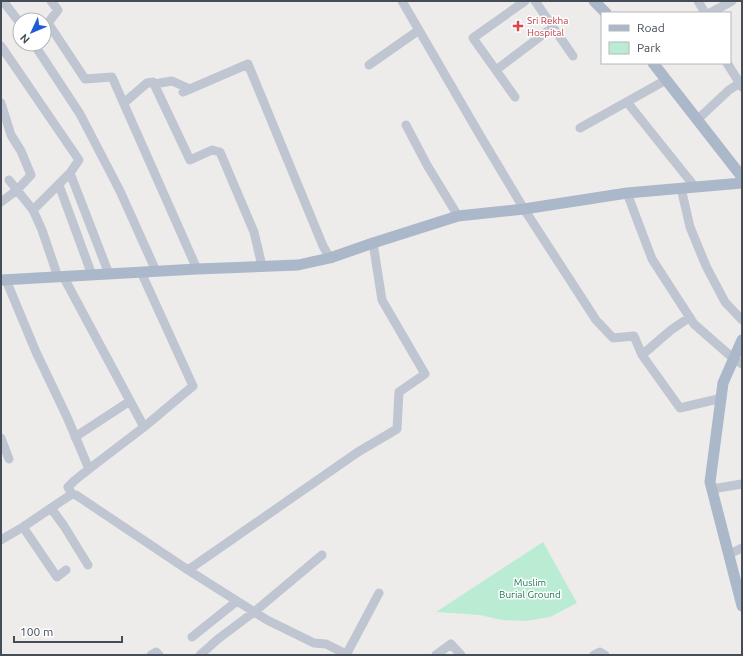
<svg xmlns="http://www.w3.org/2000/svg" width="743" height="656" font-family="Ubuntu,sans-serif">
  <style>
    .green { fill: #b9ecd2 }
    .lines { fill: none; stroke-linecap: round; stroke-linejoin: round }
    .minor { stroke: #bfc6d1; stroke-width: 9 }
    .major { stroke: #abb8ca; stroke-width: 11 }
    .health-dot { fill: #e0444e; stroke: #fff; stroke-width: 1.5 }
    .labels { text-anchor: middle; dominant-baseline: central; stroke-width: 3; stroke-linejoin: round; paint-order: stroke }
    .health-label { font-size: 10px; fill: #be3a42; stroke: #fff; text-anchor: start }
    .park-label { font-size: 10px; fill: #197650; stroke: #fff }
  </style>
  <rect width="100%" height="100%" fill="#eeebeb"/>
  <path class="green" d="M543,542L577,603L550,617L525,621L502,620L480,615L436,612Z"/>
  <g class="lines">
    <path class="minor" d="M3,1L20,23
      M51,1L58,10L48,23L85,79L112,77L197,269
      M402,1L481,137L524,209L596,320L613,338L634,336L642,355L680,408L722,398
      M535,1L573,56
      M698,1L705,13
      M710,13L732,1
      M34,44L80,114L120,191L156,271
      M1,46L79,160L70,173L33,210
      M727,63L742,87
      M369,65L419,30
      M496,70L553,27
      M154,84L190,160L212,150L220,152L254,232L262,266
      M183,92L248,64L323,246L330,258
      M515,97L473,38L525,1
      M627,102L695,187
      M1,103L11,135L21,151L31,175L17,190L1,202
      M124,103L147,83L153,82L154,84L172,81L190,89
      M697,120L729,90L740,83
      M406,125L427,165L458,216
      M580,128L666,80
      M70,173L109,274
      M9,180L33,210L42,230L58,277
      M59,185L92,275
      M681,188L690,227L706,266L725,302L742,320
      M627,193L652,259L694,324L734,359L742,364
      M141,272L193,386L144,427
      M6,280L36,352L67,417L89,469L144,427L63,276
      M642,355L671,330L690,317
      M75,437L130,401
      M1,438L9,459
      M712,489L742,484
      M72,494L68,487L74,481L89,469
      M51,508L72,494L76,495L188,570L267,620L314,643L326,644L348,655
      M23,527L51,508L64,526L88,565
      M1,540L23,527L57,577L66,570
      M729,554L742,548
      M188,570L358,452L397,429L399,392L425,374L382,300L373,243
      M192,637L237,601
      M151,655L156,652L159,655
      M200,655L218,639L254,612L322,555
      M346,655L379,593
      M436,655L451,644L461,655
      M594,655L600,652L605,655"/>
    <path class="major" d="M594,1L606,13
      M653,63L742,177
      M1,280L197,269L298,265L330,258L373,243L458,216L524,209L627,193L742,183
      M742,340L723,383L710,482L742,606"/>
  </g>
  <path class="health-dot" d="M516 20h4v4h4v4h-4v4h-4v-4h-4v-4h4z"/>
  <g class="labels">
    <g class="health-label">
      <text x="527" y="20">Sri Rekha<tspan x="527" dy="12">Hospital</tspan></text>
    </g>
    <g class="park-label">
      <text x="530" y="582">Muslim<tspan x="530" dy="12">Burial Ground</tspan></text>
    </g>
  </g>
  <rect width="743" height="656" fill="none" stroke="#444d58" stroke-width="4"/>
  <rect x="601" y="12" width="130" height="52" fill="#ffffff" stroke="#b4b8bc"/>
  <rect x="609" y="25" width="20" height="6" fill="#abb8ca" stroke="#b4b8bc"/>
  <text x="637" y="32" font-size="12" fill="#444d58">Road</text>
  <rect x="609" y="42" width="20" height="12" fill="#b9ecd2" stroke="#b4b8bc"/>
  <text x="637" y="52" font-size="12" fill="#444d58">Park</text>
  <g transform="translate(32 32) rotate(226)"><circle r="19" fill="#ffffff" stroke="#b4b8bc"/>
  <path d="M0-3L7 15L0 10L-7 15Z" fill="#1e5cd6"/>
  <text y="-6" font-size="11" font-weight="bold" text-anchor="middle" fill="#444d58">N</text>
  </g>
  <path d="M14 636v6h108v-6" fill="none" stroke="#444d58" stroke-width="2"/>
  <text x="20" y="636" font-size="12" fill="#444d58" stroke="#ffffff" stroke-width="3" paint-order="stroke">100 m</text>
</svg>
